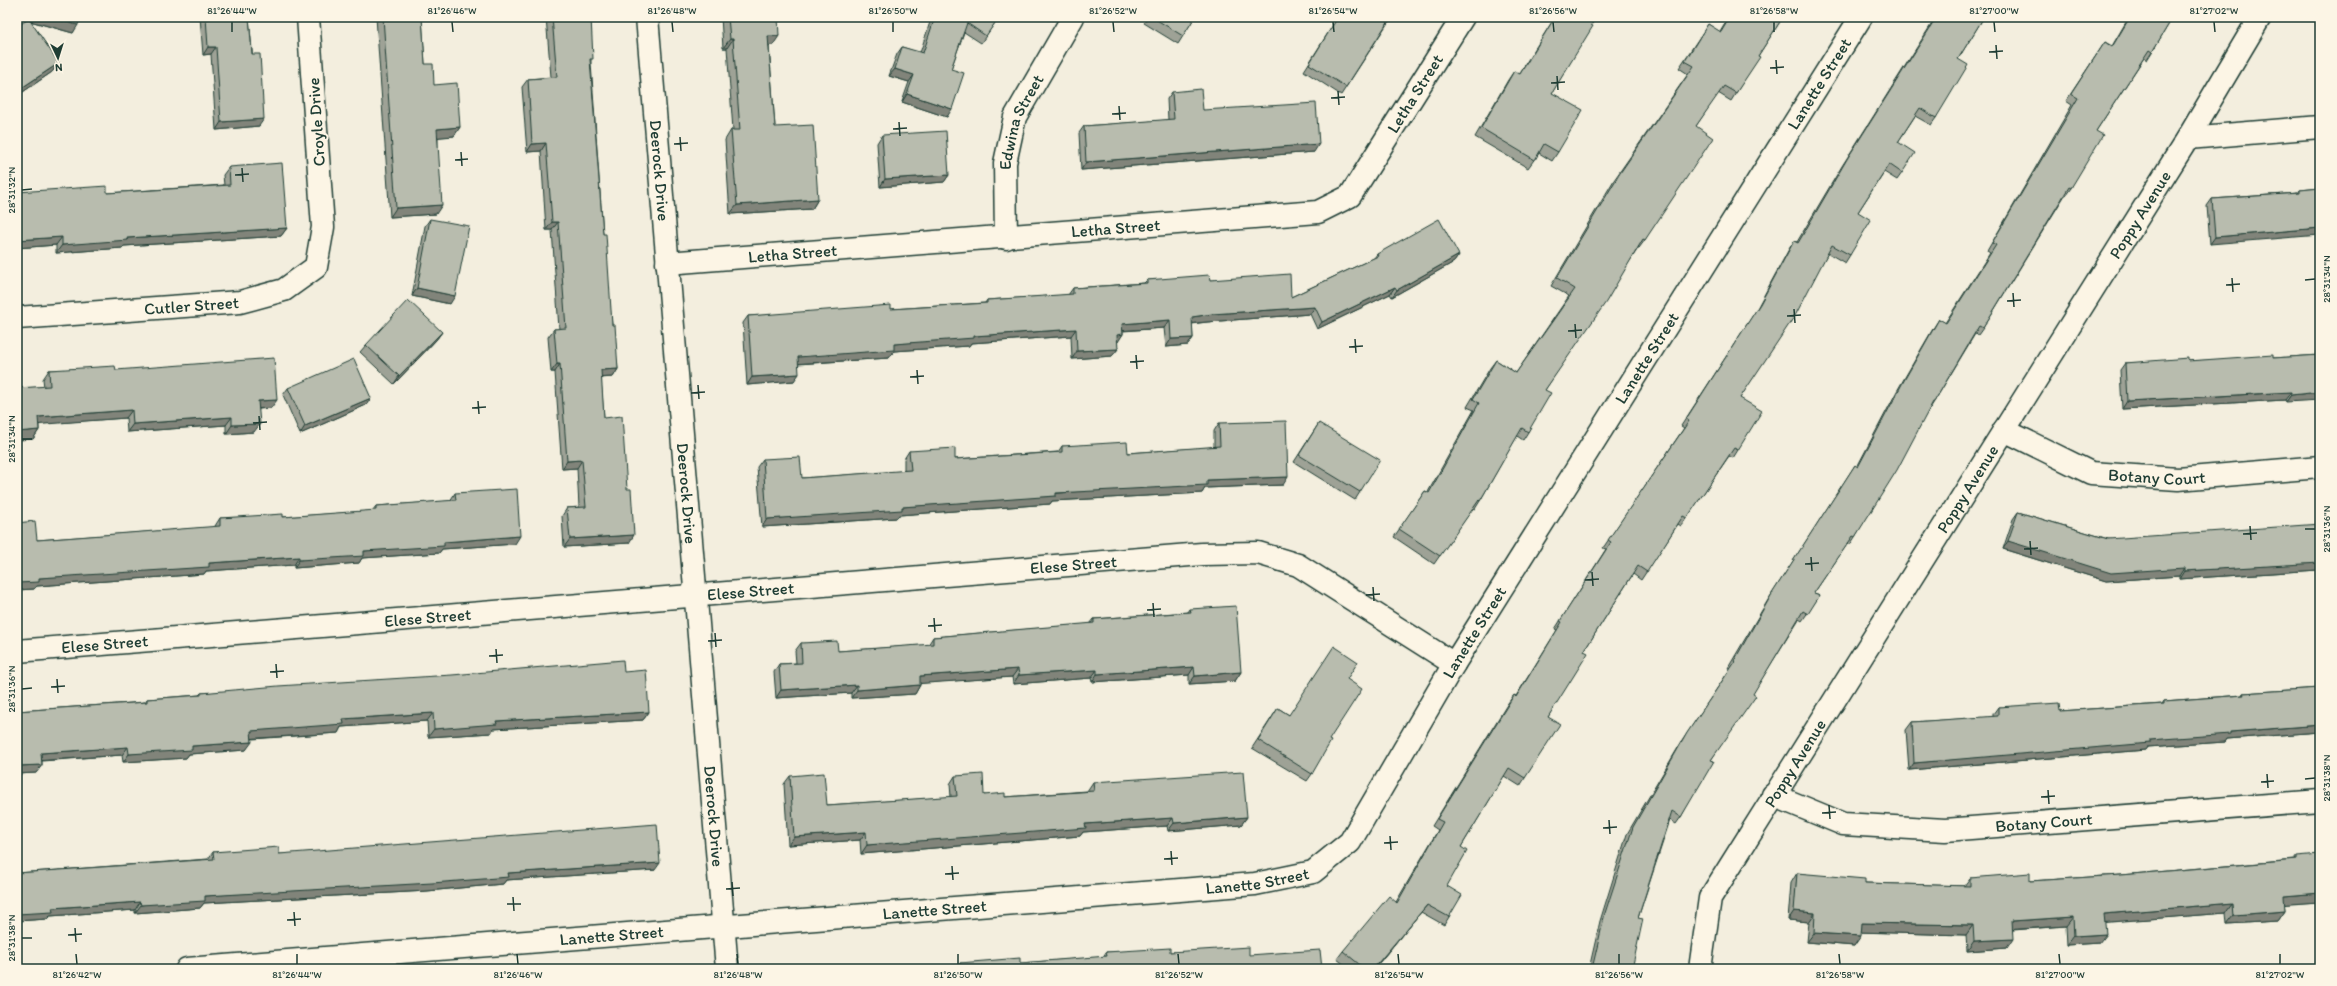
<svg xmlns="http://www.w3.org/2000/svg" width="2337" height="986" font-family="Itim,sans-serif">
  <style>
    .lines { fill: none; stroke-linecap: round; stroke-linejoin: round }
    .minor-casing { stroke: #1f3d34; stroke-width: 25 }
    .minor { stroke: #fcf5e5; stroke-width: 22 }
    .wall { fill: #9ea296; stroke: #1f3d34 }
    .shaded-wall { fill: #81847a; stroke: #1f3d34 }
    .building { fill: #b8bcae; stroke: #1f3d34 }
    .ticks { fill: none; stroke: #1f3d34; stroke-width: 1.5 }
    .labels { text-anchor: middle; dominant-baseline: central; stroke-width: 4; stroke-linejoin: round; paint-order: stroke }
    .street-label { font-size: 17px; fill: #1f3d34; stroke: #fcf5e5 }
    .neatline { fill: none; stroke: #1f3d34; stroke-width: 1.5 }
    .ticks-label { font-size: 10px; text-anchor: middle; fill: #1f3d34 }
  </style>
  <rect width="100%" height="100%" fill="#f3eede"/>
  <filter id="ink" filterUnits="userSpaceOnUse"><feTurbulence type="fractalNoise" baseFrequency=".025" numOctaves="2"/><feDisplacementMap in="SourceGraphic" scale="8" xChannelSelector="R" yChannelSelector="G"/><feConvolveMatrix kernelMatrix="1 2 1 2 8 2 1 2 1" color-interpolation-filters="sRGB"/></filter>
  <g filter="url(#ink)">
    <g class="lines">
      <g class="minor-casing">
        <g id="minor">
          <path id="s1" d="M647,17L727,969"/>
          <path d="M2188,138L2320,127"/>
          <path id="s2" d="M1006,238L1005,163L1015,117L1073,17"/>
          <path id="s3" d="M667,263L1318,212L1350,196L1463,17"/>
          <path id="s4" d="M17,318L240,302L284,290L316,267L323,227L308,17"/>
          <path id="s5" d="M2004,430L2091,473L2178,479L2320,467"/>
          <path id="s6" d="M17,651L1202,554L1258,553L1298,565L1454,664"/>
          <path id="s7" d="M1773,795L1843,824L1945,830L2320,801"/>
          <path id="s8" d="M187,969L1255,884L1313,872L1350,842L1454,664L1861,17"/>
          <path id="s9" d="M1700,969L1710,898L2188,138L2260,17"/>
        </g>
      </g>
      <use href="#minor" class="minor"/>
    </g>
    <path class="wall" d="M31,17H80L73,33L30,21L59,63L52,72L17,96V26L30,20Z
      M200,17H249L259,126L216,130L211,54L203,55Z
      M376,17H422L425,64L434,85L460,127L454,136L438,137L436,214L390,217Z
      M546,17H591V63L603,234L612,325L618,369L613,377L601,378L604,418L629,543L564,547L562,516L567,508L579,507L577,468L562,469L555,372H551L548,337L554,329H559L552,230H546L541,151L527,152L522,87L528,79L551,77Z
      M721,17H778L773,45H769L775,127L818,199L812,209L730,214L725,140L731,130H733L727,48H723Z
      M934,17H999L981,43L964,32L951,69L947,117L902,102L909,82L889,76L897,54L902,47L920,53L930,22Z
      M1148,17H1195L1178,44L1144,23Z
      M1338,17H1393L1392,19L1391,18L1341,95L1304,71Z
      M1555,17H1596L1552,93L1558,152L1552,161L1539,153L1528,168L1475,137L1508,80L1514,71L1519,74Z
      M1729,17H1783L1758,56L1736,93L1731,101L1718,93L1696,126L1645,240L1639,248V247L1545,390L1528,432L1523,440L1517,436L1480,501L1475,509L1473,508L1434,564L1394,537L1425,491L1428,492L1474,410L1467,407L1490,368L1496,360L1516,373L1569,296L1551,286L1614,180L1688,74L1679,68L1703,32L1708,24L1720,32Z
      M1936,17H1984L1958,59L1936,118L1931,125L1915,116L1898,142L1902,173L1897,180L1884,172L1858,212L1850,255L1845,263L1828,253L1740,398L1738,450L1733,458L1729,456L1681,526L1678,524L1641,580L1633,574L1584,651L1548,717L1525,778L1520,786L1504,776L1461,847L1447,886L1449,917L1444,925L1421,912L1374,969H1350L1337,959L1343,951L1396,902L1438,830L1432,826L1508,703L1514,695L1516,696L1557,630L1555,629L1606,549L1603,548L1684,428L1681,426L1755,312L1789,249L1794,241L1797,242L1842,166Z
      M2129,17H2173L2152,52L2147,60L2144,58L2096,131L2071,188L2066,195H2065L1983,328L1978,335L1975,334L1934,402L1929,410V409L1855,537L1850,545L1848,543L1814,593L1820,595L1802,621L1799,619L1711,760L1681,817L1676,824L1670,820L1638,918L1632,969H1589L1600,921L1627,834L1682,741L1730,669L1728,668L1768,600L1850,473L1855,465L1857,467L1897,391L1934,327L1939,319L1945,323L1990,253L1987,251L2072,105L2066,101L2105,42L2112,46Z
      M1172,92L1203,110L1314,152L1081,170L1079,133L1084,126L1168,120L1167,99Z
      M882,135L949,175L944,182L880,187L877,143Z
      M229,167L287,228L281,236L124,246L122,248L56,253V245L17,248V192L107,193L224,185L223,175Z
      M2320,188L2210,244L2207,206L2212,199L2298,193L2300,190Z
      M430,219L450,304L412,296L425,226Z
      M1377,254L1459,255L1454,262L1392,297L1390,294L1317,329L1310,314L1207,322L1192,324L1193,338L1188,345L1166,347L1164,328L1123,331V334L1117,342L1118,349L1112,356L1072,359L1071,336L971,343L969,346L894,351L889,358L798,364L794,381L747,385L743,323L748,316L891,309L985,303L987,300L1068,295L1073,288L1144,283L1147,280H1210L1291,297L1374,258Z
      M442,332L436,340L394,384L360,352L366,345Z
      M2320,355L2286,402L2285,400L2122,409L2120,370L2125,363L2273,358Z
      M49,370H116L271,408L259,409L254,432L226,434V425L127,432L126,418L39,424V430L33,439L17,440V388L44,387L43,379Z
      M288,388L371,398L366,405L300,434L283,395Z
      M1219,423L1283,485L1205,488L1202,493L1052,501L1050,504L899,515L896,518L762,527L757,467L763,459L802,478L904,471V459L909,451L955,459L1058,452L1062,446L1128,453L1214,447V431Z
      M1319,423L1360,492L1355,500L1294,462Z
      M455,493L515,544L442,549L439,553L362,558L359,563L294,568V565L206,571L204,574L37,586L34,589L17,590V523L37,540L215,527V526L220,518L283,517L372,511L376,506L450,501Z
      M2018,512L2108,539L2318,570L2179,579V576L2106,581L2003,549L2013,519Z
      M1190,609L1241,672L1235,681L1189,684V675L1092,682L1091,678L1013,684L1012,677L920,683V685L915,694L851,698V693L776,698L774,672L779,664L796,663L795,651L801,643L838,651L928,645L933,637L1090,624L1094,619L1188,612Z
      M624,672L649,712L643,720L493,729L491,733L428,737L427,721L341,727L338,733L252,739L246,750L189,754L186,758L123,762L122,755L42,761V765L36,773L17,774V711L145,702L147,699L199,695L201,693Z
      M1347,679L1312,774L1307,781L1252,748L1278,708L1289,715Z
      M2320,688V732L2227,739L2225,742L2147,747L2145,750L1909,770L1906,730L1912,722L1993,717V714L1998,707L2060,711L2162,704L2164,701L2242,695L2243,693Z
      M790,776L827,805L951,797L950,784L955,776L984,795L1005,797L1087,791L1093,782L1247,817L1241,825L1168,831L1167,826L1083,832L1080,836L861,854L860,840L788,845L784,784Z
      M213,852L279,854L655,870L506,880L503,884L427,891L204,903L200,908L135,913V910L50,916L47,919L17,921V873L208,859Z
      M2297,856L2320,902L2284,904L2285,911L2278,921L2227,924L2226,913L2105,922L2099,943L2067,945L2066,926L2013,930L2007,948L1967,951L1966,935L1861,932L1854,946L1807,942L1809,922L1788,920L1791,883L1797,873L1865,883L1964,886L1970,878L2030,881L2120,875L2294,860Z
      M1106,952H1170L1249,955L956,969L960,963H1020L1103,957Z"/>
    <path class="shaded-wall" d="M33,17H48L78,25L73,33L30,21Z
      M768,36H779L773,45L762,46Z
      M730,39H733L727,48H723Z
      M208,47H216L211,54L203,55Z
      M59,63L52,72L17,96V93L20,89Z
      M895,69L914,75L909,82L889,76Z
      M907,94L952,109L947,117L902,102Z
      M264,119L259,126L216,130L221,122Z
      M460,127L454,136L431,138L437,129Z
      M546,143L541,151L527,152L532,144Z
      M1319,144L1314,152L1081,170L1086,162Z
      M949,175L944,182L880,187L885,179Z
      M818,199L812,209L730,214L737,205Z
      M442,205L436,214L390,217L396,208Z
      M552,222H558L552,230H546Z
      M287,228L281,236L124,246L122,248L56,253L62,245L127,238Z
      M2320,228V235L2210,244L2215,237Z
      M62,237L56,245L17,248V240Z
      M1459,255L1454,262L1392,297L1397,290Z
      M1395,287L1390,294L1317,329L1322,322Z
      M417,288L455,296L450,304L412,296Z
      M1315,307L1310,314L1207,322L1187,324L1192,317L1212,314Z
      M1170,320L1164,328L1117,331L1122,324Z
      M1076,329L1071,336L971,343L969,346L894,351L889,358L793,364L798,357L894,344L974,336Z
      M442,332L436,340L394,384L399,376Z
      M1123,334L1118,342H1112L1117,335Z
      M1193,338L1188,345L1166,347L1171,339Z
      M1118,349L1112,356L1072,359L1077,351Z
      M557,364H560L555,372H551Z
      M618,369L613,377L595,378L601,370Z
      M799,374L794,381L747,385L752,377Z
      M2291,392L2285,400L2122,409L2127,401Z
      M2320,392V400L2286,402L2291,395Z
      M371,398L366,405L300,434L305,426Z
      M277,400L271,408L253,409L258,401Z
      M132,410L126,418L32,425L38,417Z
      M232,417L226,425L127,432L133,424Z
      M260,424L254,432L226,434L232,425Z
      M39,430L33,439L17,440V432Z
      M582,460L577,468L562,469L567,461Z
      M1288,477L1283,485L1205,488L1202,493L1052,501L1050,504L899,515L896,518L762,527L767,519L902,507L1207,480Z
      M634,535L629,543L564,547L570,539Z
      M520,536L515,544L442,549L439,553L362,558L359,563L294,568L299,560L364,551L444,542Z
      M2008,541L2184,568L2179,576L2106,581L2003,549Z
      M299,557L294,565L206,571L204,574L37,586L34,589L17,590V583L39,578L209,563Z
      M2320,562V566L2318,570L2179,579L2184,571Z
      M1194,667L1189,675L1092,682L1097,674Z
      M1018,669L1012,677L914,684L920,676Z
      M1097,670L1091,678L1013,684L1019,675Z
      M1241,672L1235,681L1189,684L1195,676Z
      M857,685L851,693L776,698L781,690Z
      M920,685L915,694L851,698L857,690Z
      M649,712L643,720L493,729L491,733L428,737L434,729L496,721Z
      M433,713L427,721L341,727L338,733L245,739L251,731L343,719Z
      M2320,725V732L2227,739L2225,742L2147,747L2145,750L1909,770L1914,763L2230,732Z
      M252,742L246,750L189,754L186,758L123,762L129,754L192,746Z
      M128,747L122,755L36,761L41,753Z
      M42,765L36,773L17,774V766Z
      M1247,817L1241,825L1168,831L1174,823Z
      M1173,818L1167,826L1083,832L1080,836L861,854L867,845L1085,824Z
      M866,832L860,840L788,845L794,837Z
      M660,863L655,870L506,880L503,884L427,891L204,903L200,908L135,913L141,905L205,896L508,873Z
      M2320,893V902L2277,905L2284,896Z
      M140,902L135,910L50,916L47,919L17,921V914L52,908Z
      M2233,903L2226,913L2098,923L2104,914Z
      M1427,905L1421,912L1374,969H1373Z
      M1794,911L1815,913L1809,922L1788,920Z
      M2285,911L2278,921L2227,924L2234,915Z
      M2073,917L2066,926L2006,930L2012,921Z
      M1862,923L1973,925L1966,935L1855,932Z
      M1814,933L1861,936L1854,946L1807,942Z
      M2106,934L2099,943L2067,945L2074,936Z
      M2013,939L2007,948L1967,951L1974,941Z"/>
    <path class="building" d="M48,17H80L78,25Z
      M206,17H249L252,54H260L264,119L221,122L216,47H208Z
      M383,17H422L425,64H433L434,85L457,83L460,127L437,129L442,205L396,208Z
      M552,17H591L593,59H590L603,234H606L612,325H615L618,369L601,370L604,418L622,416L627,489H631L634,535L570,539L567,508L586,507L582,460L567,461L560,364H557L554,329L566,328L558,222H552L546,143L532,144L528,79L557,77Z
      M728,17H778L779,36H768L775,127L813,125L818,199L737,205L731,130H740L733,39H730Z
      M935,17H999L986,36L967,23L951,69L964,73L952,109L907,94L914,75L895,69L902,47L923,53Z
      M1152,17H1195L1183,36Z
      M1338,17H1391L1346,87L1309,64Z
      M1555,17H1596L1591,25L1593,26L1552,93L1583,110L1558,152L1544,144L1535,160L1481,128L1514,71L1520,74Z
      M1730,17H1783L1758,56L1760,57L1736,93L1724,86L1696,126L1713,138L1645,240L1643,239L1606,302L1545,390L1551,393L1528,432L1522,428L1480,501L1479,500L1440,556L1399,529L1425,491L1429,493L1479,403L1473,399L1496,360L1516,373L1575,289L1557,278L1620,173L1694,66L1685,61L1708,24L1721,32Z
      M1937,17H1984L1958,59L1968,65L1936,118L1920,108L1898,142L1915,153L1902,173L1889,164L1858,212L1871,220L1850,255L1832,245L1796,314L1740,398L1762,411L1738,450L1734,448L1687,518L1683,516L1647,572L1638,566L1584,651L1588,653L1548,717L1560,724L1525,778L1509,768L1461,847L1467,851L1447,886L1462,895L1449,917L1427,905L1373,969H1365L1343,951L1389,896L1397,903L1443,822L1437,819L1514,695L1516,697L1562,622L1560,621L1611,542L1608,540L1689,421L1686,419L1760,304L1794,241L1798,243L1847,159Z
      M2130,17H2173L2152,52L2149,50L2096,131L2103,135L2071,188L2069,187L1983,328L1979,326L1934,402H1933L1897,470L1855,537L1853,536L1814,593L1820,595L1808,614L1803,611L1753,694L1756,696L1711,760L1714,761L1681,817L1672,811L1638,918L1643,919L1632,969H1592L1605,913L1633,827L1687,733L1735,662L1734,661L1773,592L1855,465L1858,467L1902,384L1939,319L1946,323L1996,245L1992,243L2078,98L2071,94L2105,42L2112,47Z
      M29,19L59,63L20,89L17,85V26Z
      M1201,89L1203,110L1316,103L1319,144L1086,162L1084,126L1174,119L1172,92Z
      M946,131L949,175L885,179L882,135Z
      M282,163L287,228L127,238L128,240L62,245V237L17,240V192L107,186V193L230,185L229,167Z
      M2320,188V228L2215,237L2212,199L2300,193V190Z
      M430,219L469,226L455,296L417,288Z
      M1439,219L1459,255L1397,290L1395,287L1322,322L1315,307L1212,314L1192,317L1193,338L1171,339L1170,320L1122,324L1123,334L1117,335L1118,349L1077,351L1076,329L974,336V338L894,344V350L798,357L799,374L752,377L748,316L891,305V309L987,303V300L1073,294V288L1147,283V280L1209,275L1210,280L1290,274L1291,297L1378,256L1377,254Z
      M408,300L442,332L399,376L366,345Z
      M2273,355V358L2320,355V392L2291,395V392L2127,401L2125,363L2188,358V361Z
      M274,358L277,400L258,401L260,424L232,425V417L133,424L132,410L38,417L39,430L17,432V388L50,386L49,370L115,366L116,370Z
      M354,359L371,398L305,426L288,388Z
      M1286,421L1288,477L1207,480V485L1056,493V496L902,507V510L767,519L763,459L800,457L802,478L911,470L909,451L955,448V459L1062,452V446L1127,442L1128,453L1220,446L1219,423Z
      M1319,423L1380,460L1360,492L1299,455Z
      M517,489L520,536L444,542V546L364,551V556L299,560V557L209,563V567L39,578V582L17,583V523L35,521L37,540L220,526V518L283,514V517L376,510V506L456,500L455,493Z
      M2018,512L2108,539L2320,524V563L2184,571V568L2111,573L2008,541Z
      M1236,606L1241,672L1195,676L1194,667L1097,674V670L1019,675L1018,669L920,676V685L857,690V685L781,690L779,664L802,663L801,643L837,641L838,651L933,644V637L1094,623V619L1191,612L1190,609Z
      M1334,646L1358,662L1347,679L1362,689L1329,740L1331,741L1312,774L1258,740L1278,708L1289,715Z
      M623,660L624,672L646,670L649,712L496,721L497,724L434,729L433,713L343,719L344,724L251,731L252,742L192,746V750L129,754L128,747L41,753L42,765L17,766V711L147,702V699L201,695V693L278,686L452,675Z
      M2320,688V725L2230,732V734L2150,740V743L1914,763L1912,722L1998,716V707L2059,703L2060,711L2164,704V701L2244,695L2243,693Z
      M1243,772L1247,817L1174,823L1173,818L1085,824L1086,828L867,845L866,832L794,837L790,776L824,773L827,805L957,796L955,776L983,774L984,795L1005,793V797L1094,791L1093,782Z
      M657,824L660,863L508,873L509,877L432,883L205,896V901L141,905L140,902L52,908L53,912L17,914V873L214,859L213,852L279,847V854Z
      M2320,854V893L2284,896L2285,911L2234,915L2233,903L2104,914L2106,934L2074,936L2073,917L2012,921L2013,939L1974,941L1973,925L1862,923L1861,936L1814,933L1815,913L1794,911L1797,873L1865,879V883L1970,886V878L2030,873V881L2120,875L2297,860V856Z
      M1249,947V955L1320,950L1322,969H959H961L960,963L1020,958V963L1107,956L1106,952L1170,948V952Z"/>
  </g>
  <path class="ticks" d="M232,22V32M452,22L453,32M672,22L673,32M893,22V32M1113,22L1114,32M1333,22L1334,32M1553,22L1554,32M1774,22V32M1994,22L1995,32M2214,22L2215,32M1996,45L1997,59M1989,52L2003,51M1776,60L1777,74M1770,68L1784,67M1557,76L1558,90M1551,83L1565,82M1338,91L1339,105M1331,98L1345,97M1119,106L1120,120M1112,114L1126,113M899,122L900,136M893,129L907,128M680,137L681,151M674,144L688,143M461,152L462,166M455,160L468,159M242,168L243,182M235,175L249,174M22,190L32,189M2232,278L2233,292M2305,280L2315,279M2226,285L2240,284M2013,293L2014,307M2007,301L2021,300M1794,309L1795,323M1787,316L1801,315M1575,324L1576,338M1568,331L1582,330M1355,339L1356,353M1349,347L1363,346M1136,355L1137,369M1130,362L1144,361M917,370L918,384M910,377L924,376M698,385L699,399M691,393L705,392M478,401L479,414M472,408L486,407M259,416L260,430M253,423L267,422M22,439H32M2250,526L2251,540M2305,529H2315M2243,534L2257,533M2030,541L2031,555M2024,549L2038,548M1811,557L1812,571M1805,564L1819,563M1592,572L1593,586M1585,580L1599,579M1373,587L1374,601M1366,595L1380,594M1153,603L1154,617M1147,610L1161,609M934,618L935,632M928,626L942,625M715,633L716,647M708,641L722,640M496,649L497,663M489,656L503,655M276,664L277,678M270,672L284,671M57,679L58,693M51,687L65,686M22,689L32,688M2267,774L2268,788M2305,779L2315,778M2261,782L2274,781M2048,790L2049,804M2041,797L2055,796M1829,805L1830,819M1822,813L1836,812M1609,820L1610,834M1603,828L1617,827M1390,836L1391,850M1384,843L1398,842M1171,851L1172,865M1164,859L1178,858M952,866L953,880M945,874L959,873M732,882L733,896M726,889L740,888M513,897L514,911M507,904H521M294,912L295,926M287,920L301,919M75,928L76,942M68,935L82,934M22,938H32M76,954L77,964M297,954V964M517,954L518,964M737,954L738,964M958,954V964M1178,954L1179,964M1398,954L1399,964M1619,954V964M1839,954L1840,964M2059,954L2060,964M2280,954V964"/>
  <g class="labels">
    <g class="street-label">
      <text stroke="none"><textPath href="#s8" startOffset="2070">Lanette Street</textPath></text>
      <text stroke="none"><textPath href="#s3" startOffset="810">Letha Street</textPath></text>
      <text transform="translate(316 122) rotate(-94)">Croyle Drive</text>
      <text stroke="none"><textPath href="#s2" startOffset="119">Edwina Street</textPath></text>
      <text stroke="none"><textPath href="#s1" startOffset="154">Deerock Drive</textPath></text>
      <text stroke="none"><textPath href="#s9" startOffset="879">Poppy Avenue</textPath></text>
      <text stroke="none"><textPath href="#s3" startOffset="450">Letha Street</textPath></text>
      <text stroke="none"><textPath href="#s3" startOffset="126">Letha Street</textPath></text>
      <text stroke="none"><textPath href="#s4" startOffset="175">Cutler Street</textPath></text>
      <text stroke="none"><textPath href="#s8" startOffset="1746">Lanette Street</textPath></text>
      <text stroke="none"><textPath href="#s5" startOffset="163">Botany Court</textPath></text>
      <text stroke="none"><textPath href="#s9" startOffset="555">Poppy Avenue</textPath></text>
      <text stroke="none"><textPath href="#s1" startOffset="478">Deerock Drive</textPath></text>
      <text stroke="none"><textPath href="#s6" startOffset="1060">Elese Street</textPath></text>
      <text stroke="none"><textPath href="#s6" startOffset="736">Elese Street</textPath></text>
      <text stroke="none"><textPath href="#s6" startOffset="412">Elese Street</textPath></text>
      <text stroke="none"><textPath href="#s8" startOffset="1422">Lanette Street</textPath></text>
      <text stroke="none"><textPath href="#s6" startOffset="88">Elese Street</textPath></text>
      <text stroke="none"><textPath href="#s9" startOffset="231">Poppy Avenue</textPath></text>
      <text stroke="none"><textPath href="#s1" startOffset="802">Deerock Drive</textPath></text>
      <text stroke="none"><textPath href="#s7" startOffset="277">Botany Court</textPath></text>
      <text stroke="none"><textPath href="#s8" startOffset="1074">Lanette Street</textPath></text>
      <text stroke="none"><textPath href="#s8" startOffset="750">Lanette Street</textPath></text>
      <text stroke="none"><textPath href="#s8" startOffset="426">Lanette Street</textPath></text>
    </g>
  </g>
  <rect width="2337" height="986" fill="none" stroke="#fcf5e5" stroke-width="44"/>
  <g transform="translate(58 58) rotate(176)" stroke="#fcf5e5" stroke-width="3" paint-order="stroke">
  <path d="M0-3L7 15L0 10L-7 15Z" fill="#1f3d34"/>
  <text y="-6" font-size="11" font-weight="bold" text-anchor="middle" fill="#1f3d34">N</text>
  </g>
  <rect x="22" y="22" width="2293" height="942" class="neatline"/>
  <g class="ticks-label">
    <text x="232" y="14">81°26'44"W</text>
    <text x="452" y="14">81°26'46"W</text>
    <text x="672" y="14">81°26'48"W</text>
    <text x="893" y="14">81°26'50"W</text>
    <text x="1113" y="14">81°26'52"W</text>
    <text x="1333" y="14">81°26'54"W</text>
    <text x="1553" y="14">81°26'56"W</text>
    <text x="1774" y="14">81°26'58"W</text>
    <text x="1994" y="14">81°27'00"W</text>
    <text x="2214" y="14">81°27'02"W</text>
    <text transform="translate(11 190) rotate(-90)" y="4">28°31'32"N</text>
    <text transform="translate(2326 279) rotate(-90)" y="4">28°31'34"N</text>
    <text transform="translate(11 439) rotate(-90)" y="4">28°31'34"N</text>
    <text transform="translate(2326 529) rotate(-90)" y="4">28°31'36"N</text>
    <text transform="translate(11 689) rotate(-90)" y="4">28°31'36"N</text>
    <text transform="translate(2326 778) rotate(-90)" y="4">28°31'38"N</text>
    <text transform="translate(11 938) rotate(-90)" y="4">28°31'38"N</text>
    <text x="77" y="978">81°26'42"W</text>
    <text x="297" y="978">81°26'44"W</text>
    <text x="518" y="978">81°26'46"W</text>
    <text x="738" y="978">81°26'48"W</text>
    <text x="958" y="978">81°26'50"W</text>
    <text x="1179" y="978">81°26'52"W</text>
    <text x="1399" y="978">81°26'54"W</text>
    <text x="1619" y="978">81°26'56"W</text>
    <text x="1840" y="978">81°26'58"W</text>
    <text x="2060" y="978">81°27'00"W</text>
    <text x="2280" y="978">81°27'02"W</text>
  </g>
</svg>
